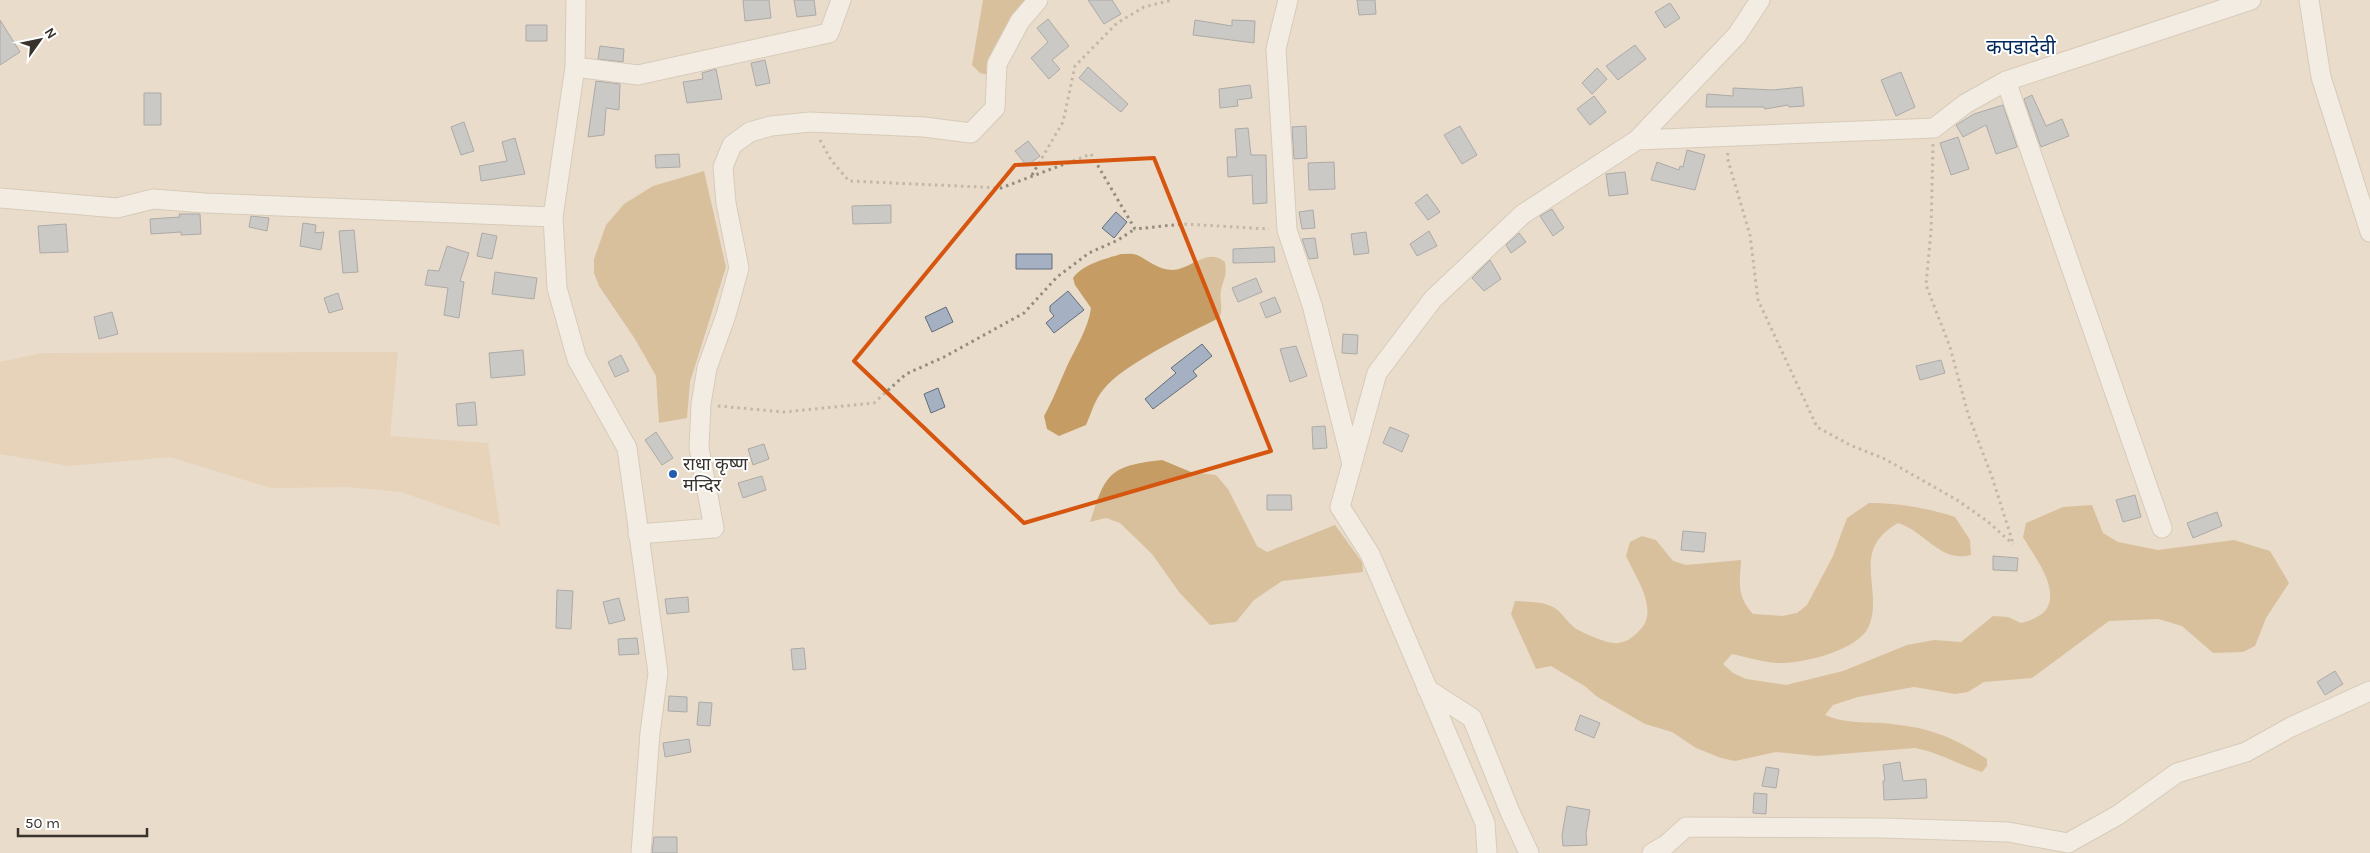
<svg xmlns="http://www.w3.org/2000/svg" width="2370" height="853" font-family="Karla,'Noto Sans Devanagari',sans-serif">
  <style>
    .green { fill: #e2c8a5 }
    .forest { fill: #c59d64 }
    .building { fill: #a5b1c2; stroke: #626d7c }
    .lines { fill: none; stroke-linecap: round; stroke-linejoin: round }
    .minor-casing { stroke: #c1b5a4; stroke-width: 21 }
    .path { stroke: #948b7f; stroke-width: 3; stroke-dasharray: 2.5 4; stroke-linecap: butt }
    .minor { stroke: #fff; stroke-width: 19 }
    .marked { fill: none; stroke: #d6550f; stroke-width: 4; stroke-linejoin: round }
    .poi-dot { fill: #225eb0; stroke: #fff; stroke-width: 2 }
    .labels { text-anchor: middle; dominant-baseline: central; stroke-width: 4; stroke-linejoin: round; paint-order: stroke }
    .poi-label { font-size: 18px; fill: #38322c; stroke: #fff; text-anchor: start }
    .quarter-label { font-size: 20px; fill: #01275a; stroke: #fff }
  </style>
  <rect width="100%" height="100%" fill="#e9dccb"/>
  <path class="green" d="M398,352L390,436L488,443L500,526L401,492L348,487L271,488L170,457L69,466L0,454V362L42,353Z"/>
  <path class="forest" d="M983,0H1031L988,75L980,73L972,65Z
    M704,171L726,267L690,382L687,418L659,423L656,376L635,339L599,286L594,273V259L606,225L624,204L653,186Z
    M1121,254C1126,254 1132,253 1137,255C1150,261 1158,270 1173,270C1192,269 1207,247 1225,262C1227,277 1224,277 1221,290C1219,300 1224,309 1219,318C1189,333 1122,365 1103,390C1095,399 1091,414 1086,425L1059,436L1047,429L1044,416C1053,400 1059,384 1067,366C1076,347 1088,329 1091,308L1075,285L1073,278C1083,264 1105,259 1121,254Z
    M1162,460L1191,472L1216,475L1228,489L1257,546L1267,552L1335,525L1362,562L1363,572L1282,581L1254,600L1236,622L1210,625L1179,592L1152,554L1120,523L1106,518L1090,522C1106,472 1110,466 1162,460Z
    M1869,503C1899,503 1927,508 1955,517L1970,540L1971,555C1940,563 1926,532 1898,523C1849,551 1884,589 1869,626C1859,651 1801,664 1777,663C1762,662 1746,657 1732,654L1723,664L1733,673L1746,679L1786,685L1843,671L1907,645L1934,640L1961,642L1993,616L2008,617L2021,623C2028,621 2040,617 2045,611C2062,590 2033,555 2023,537L2026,523L2063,507L2092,505L2103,533L2118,542L2158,550L2234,540L2270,551L2289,583L2266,618L2255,646L2243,652L2213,653L2182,626L2158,619L2109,621L2032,678L1984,682L1968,692L1955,694L1914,687L1858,697L1833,705L1825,715C1842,723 1863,722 1882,723C1926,727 1949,734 1987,759V766L1982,772C1959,765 1938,752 1915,748L1817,756L1776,752L1735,761L1721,758L1696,748L1672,732L1645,724L1596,696L1586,687L1551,666L1536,669L1511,614L1515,601C1528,602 1541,601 1553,607C1562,612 1567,622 1575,628C1582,633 1610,645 1618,643C1626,642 1632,638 1638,632C1661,612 1636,578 1626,556L1630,542L1642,536L1656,540L1673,561L1686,565L1741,560C1740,583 1736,595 1753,614L1782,616L1797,613L1807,605L1833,556L1847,518Z"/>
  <path class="building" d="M743,0H769L771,18L745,21Z
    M794,0H814L816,15L797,17Z
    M1088,0H1112L1121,14L1104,24Z
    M1357,0H1375L1376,14L1359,15Z
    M1670,3L1680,18L1665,28L1655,12Z
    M1048,19L1069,46L1052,60L1060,69L1049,79L1031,58L1048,42L1037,28Z
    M0,20L20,52L0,65Z
    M1195,20L1232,26V20L1255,21L1254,43L1193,35Z
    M526,25H547V41H526Z
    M1635,45L1646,59L1618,80L1606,66Z
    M600,46L624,49L623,62L598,59Z
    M765,60L770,83L756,86L751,63Z
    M1088,67L1128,104L1121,112L1079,78Z
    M1597,68L1607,79L1592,94L1582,83Z
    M716,69L722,99L687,103L683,82L703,79L702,73Z
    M1901,72L1915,107L1896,116L1881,80Z
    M596,81L620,84L619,110L606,108L604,135L588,137Z
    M1250,85L1252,98L1237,100L1238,106L1220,108L1219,89Z
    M1802,87L1804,106L1789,107L1788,105L1765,109L1764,107H1706L1707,94L1733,96V88L1773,90Z
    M144,93H161V125H144Z
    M2032,95L2046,126L2062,119L2069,136L2041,147L2024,99Z
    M1594,96L1606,112L1590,125L1577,109Z
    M2003,105L2017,147L1996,154L1986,125L1963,137L1956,125L1974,114Z
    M464,122L474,151L461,155L451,127Z
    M1306,126L1307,158L1294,159L1292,127Z
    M1460,126L1477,155L1462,164L1444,135Z
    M1248,128L1251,155H1266L1267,203L1253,204L1252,175L1228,177L1227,157H1237L1235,129Z
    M1958,137L1969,169L1951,175L1940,143Z
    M515,138L525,174L481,181L479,166L507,161L502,142Z
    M1028,141L1040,156L1027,166L1015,151Z
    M1687,150L1705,155L1695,190L1651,180L1657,162L1679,170L1680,166L1683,167Z
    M679,154L680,167L656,168L655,155Z
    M1334,162L1335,189L1309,190L1308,163Z
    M1625,172L1628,194L1609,196L1606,174Z
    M1427,194L1440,212L1428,220L1415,203Z
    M891,205V223L853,224L852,206Z
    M1552,209L1564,228L1553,236L1540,216Z
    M1313,210L1315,228L1302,229L1299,212Z
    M1116,212L1127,222L1114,238L1102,228Z
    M179,214H200L201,234L181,235V232L151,234L150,219L180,217Z
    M251,216L269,218L267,231L249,227Z
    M303,223L316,225L315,233L324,232L321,250L300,246Z
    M66,224L68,252L40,253L38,226Z
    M354,230L358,272L343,273L339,231Z
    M1429,231L1437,246L1417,256L1410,244Z
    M1366,232L1369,253L1354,255L1351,234Z
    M482,233L497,236L492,259L477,256Z
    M1519,233L1526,242L1511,253L1506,245Z
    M1315,238L1318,258L1309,259L1302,239Z
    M447,246L469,253L460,281L464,282L459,318L444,315L448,288L425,285L428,270L439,271Z
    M1274,247L1275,262L1233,263V249Z
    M1016,254H1052V269H1016Z
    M1490,260L1501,279L1484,291L1472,278Z
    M495,272L537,278L534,299L492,294Z
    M1256,278L1262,292L1238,302L1232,288Z
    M1068,291L1084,310L1054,333L1046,323L1054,316L1050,311V306Z
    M338,293L343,309L329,313L324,298Z
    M1275,297L1281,312L1266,318L1260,303Z
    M946,307L953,322L932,332L925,317Z
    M112,312L118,334L99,339L94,317Z
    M1343,334L1358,335L1357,354L1342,353Z
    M1202,344L1212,356L1193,371L1197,376L1153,409L1145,399L1176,373L1171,368Z
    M1296,346L1307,376L1290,382L1280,349Z
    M523,350L525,375L491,378L489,353Z
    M621,355L629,371L615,377L608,362Z
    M1941,360L1945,373L1920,380L1916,366Z
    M938,388L945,407L931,413L924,394Z
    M475,402L477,425L458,426L456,404Z
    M1325,426L1327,448L1313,449L1312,427Z
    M1390,427L1409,435L1402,452L1383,443Z
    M656,432L673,458L662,465L645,440Z
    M764,444L769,459L753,465L748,449Z
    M762,476L766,490L743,498L738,483Z
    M1267,495H1291L1292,510H1267Z
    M2135,495L2141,517L2123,522L2116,500Z
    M2217,512L2222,526L2193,538L2187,523Z
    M1683,531L1706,533L1704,552L1681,550Z
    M1993,556L2018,558L2017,571L1993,570Z
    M557,590L573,591L571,629L556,628Z
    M688,597L689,612L667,614L665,599Z
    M619,598L625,620L609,624L603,602Z
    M637,638L639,654L619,655L618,639Z
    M804,648L806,669L793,670L791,649Z
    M2335,671L2343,684L2325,695L2317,682Z
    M669,696L687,697V712L668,711Z
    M699,702L712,703L710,726L697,725Z
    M1580,715L1600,723L1594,738L1575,730Z
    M689,739L691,752L665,757L663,743Z
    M1900,762L1903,781L1926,779L1927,798L1884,800L1883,781H1885L1883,765Z
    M1766,767L1779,769L1776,788L1762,786Z
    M1754,793L1767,794L1766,814L1753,813Z
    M1567,806L1590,810L1586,833L1587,845L1563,846L1562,835Z
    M654,837H677V853H652Z"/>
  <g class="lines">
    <g class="minor-casing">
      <path id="minor" d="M576,0L575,67L553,217L557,288L577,359L627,448L658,673L650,733L641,853
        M1288,0L1276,49L1287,230L1312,305L1352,464L1340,507L1370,554L1485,823L1487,853
        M2309,0L2321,77L2370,232
        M575,67L638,75L829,33L841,0
        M2006,81L2162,528
        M1637,140L1934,128L1965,104L2006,81L2251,0
        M0,198L117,208L153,199L205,203L553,217
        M1352,464L1377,373L1433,299L1523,214L1637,140L1737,35L1760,0
        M638,534L714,528L699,448L701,404L707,368L726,315L739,268L726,203L723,167L732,145L750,132L771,126L810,122L924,127L971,133L995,108L997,64L1020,21L1038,0
        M1427,689L1472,718L1510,812L1529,853
        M1652,853L1666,845L1686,827L1882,828L2008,832L2068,843L2118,815L2177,773L2246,752L2291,727L2370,691"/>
    </g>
    <path class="path" d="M820,140L831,160L849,181L1001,188L1091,154L1135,229L1183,224L1269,229
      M1933,144L1931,231L1926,285L1950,347L1968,414L1992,477L2013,543
      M1728,153L1727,157L1750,235L1758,300L1817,427L1850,445L1885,459L1957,500L1987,521L2013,544
      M1032,175L1063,122L1075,66L1117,23L1144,7L1172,0
      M718,406L784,412L874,403L906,374L944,357L1024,313L1057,277L1089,253L1118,240L1135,229"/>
    <use href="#minor" class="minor"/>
  </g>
  <path d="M0 0H2370V853H0ZM1154,158L1271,451L1024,523L854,361L1015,165Z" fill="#e9dccb" fill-opacity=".55" fill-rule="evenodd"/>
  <path class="marked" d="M1154,158L1271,451L1024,523L854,361L1015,165Z"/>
  <circle class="poi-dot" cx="673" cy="474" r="5"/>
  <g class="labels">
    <g class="poi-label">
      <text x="683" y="464">राधा कृष्ण<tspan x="683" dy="21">मन्दिर</tspan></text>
    </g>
    <g class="quarter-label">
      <text x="2021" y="47">कपडादेवी</text>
    </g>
  </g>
  <g transform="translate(40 40) rotate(57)" stroke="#ffffff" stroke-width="4" paint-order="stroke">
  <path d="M0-4L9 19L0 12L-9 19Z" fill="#38322c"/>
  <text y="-8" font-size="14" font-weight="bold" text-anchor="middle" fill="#38322c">N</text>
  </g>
  <path d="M18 828v8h129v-8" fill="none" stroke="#38322c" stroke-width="2.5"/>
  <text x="25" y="828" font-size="15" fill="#38322c" stroke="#ffffff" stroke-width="4" paint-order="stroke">50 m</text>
</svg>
